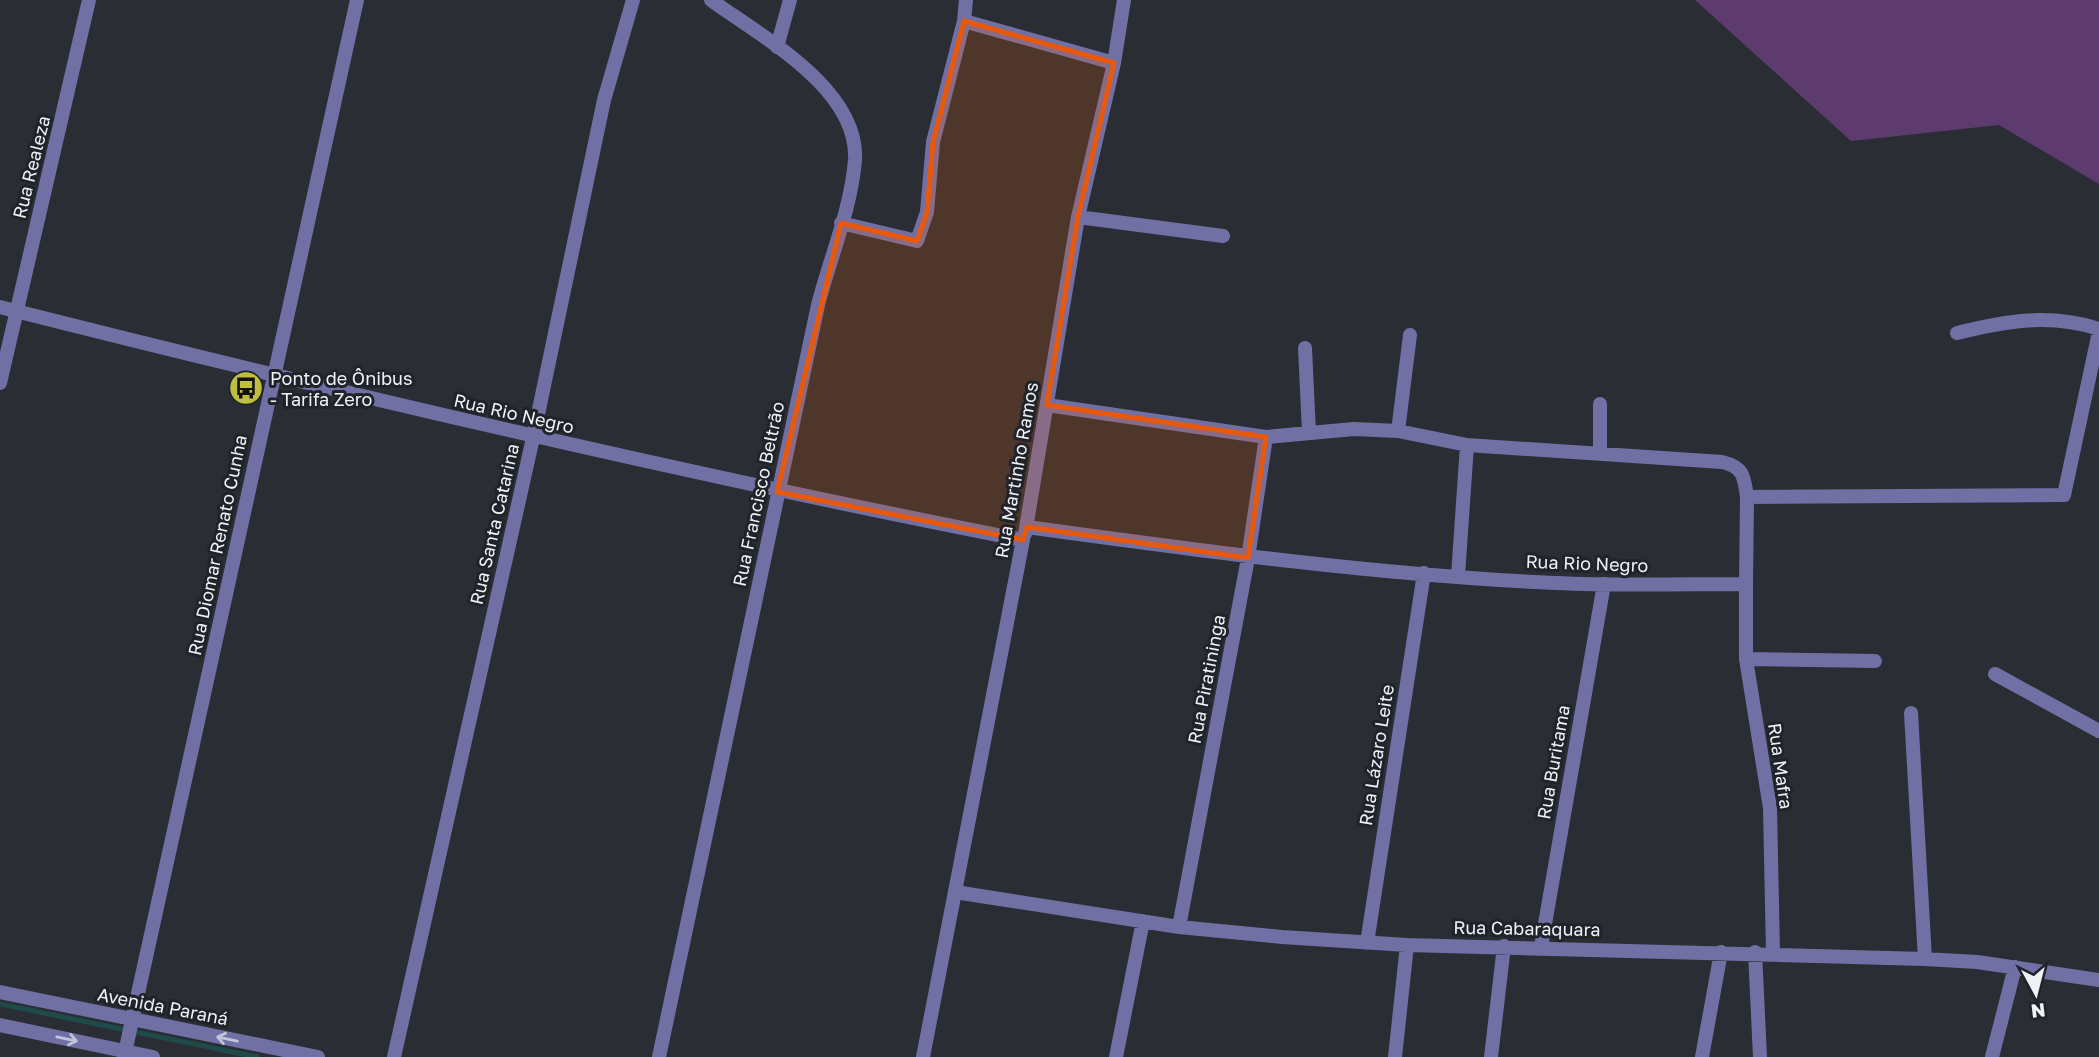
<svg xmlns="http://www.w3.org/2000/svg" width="2099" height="1057" font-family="'Golos Text',sans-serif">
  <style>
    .green { fill: #5e3b6f }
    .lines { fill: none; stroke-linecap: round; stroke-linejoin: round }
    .stream { stroke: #1e4a4a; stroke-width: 5 }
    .minor { stroke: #7170a5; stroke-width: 14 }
    .tertiary { stroke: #7170a5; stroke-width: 14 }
    .oneway { stroke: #c3c4d9 }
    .marked { fill: #e8590c; fill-opacity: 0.2; stroke: #e8590c; stroke-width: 5; stroke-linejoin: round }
    .labels { text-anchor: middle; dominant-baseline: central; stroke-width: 6; stroke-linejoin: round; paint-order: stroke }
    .street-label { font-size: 18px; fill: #eff1f5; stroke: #20242a }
    .poi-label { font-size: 18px; fill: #eff1f5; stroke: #20242a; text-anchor: start }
  </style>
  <rect width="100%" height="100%" fill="#2a2e34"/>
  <path class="green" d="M1695,0H2099V184L1999,125L1851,141Z"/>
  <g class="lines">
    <path class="stream" d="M0,1004L257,1057"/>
    <path class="minor" d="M966,0L964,21L1114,63L1078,217L1025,534
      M777,47L790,0
      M1114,63L1124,0
      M1078,217L1223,236
      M841,223L917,241L927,212L933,142L964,21
      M1957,333C2006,321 2050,313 2099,329
      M1305,348L1309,433
      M0,383L89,0
      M1600,404V453
      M1047,405L1266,437L1354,429L1398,431L1467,445L1722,462C1744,467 1744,477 1747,497
      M1398,431L1410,335
      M1027,527C1202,551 1378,575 1555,583C1619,586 1683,584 1746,584L1747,497L2064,495L2099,332
      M1458,576L1467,445
      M1746,584V659L1770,808L1773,953
      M1746,659L1875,661
      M1995,674L2099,731
      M1911,713L1925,959
      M955,892L1179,927L1282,937L1407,945L1925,959L1977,962L2099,980
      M1179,927L1248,558L1266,437
      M1367,943L1424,573
      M1541,947L1604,584
      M1755,952L1760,1057
      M124,1057L357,0
      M394,1057L533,438L604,100L633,0
      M659,1057L818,305C830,258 851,209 855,160C859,89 762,37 711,0
      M1116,1057L1143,921
      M1395,1057L1407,945
      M1491,1057L1504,946
      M1702,1057L1721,952
      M1992,1057L2015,967"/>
    <path class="tertiary" d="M0,307C340,393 680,473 1023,540L923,1057
      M0,992L318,1057
      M0,1025L153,1057"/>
  </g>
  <defs><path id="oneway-shaft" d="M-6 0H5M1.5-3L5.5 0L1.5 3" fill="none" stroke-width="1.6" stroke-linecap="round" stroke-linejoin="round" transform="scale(1.75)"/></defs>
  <g class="oneway">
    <use href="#oneway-shaft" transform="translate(67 1039) rotate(12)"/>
    <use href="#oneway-shaft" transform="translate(227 1039) rotate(-168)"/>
  </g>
  <path class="marked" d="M964,21L1114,63L1078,217L1047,405L1266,437L1248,558L1027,527L1023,540L777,492L841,223L917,241L927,212L933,142Z"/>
  <defs>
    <g id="bus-disc" transform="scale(1.75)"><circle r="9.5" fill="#c0be40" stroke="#20242a"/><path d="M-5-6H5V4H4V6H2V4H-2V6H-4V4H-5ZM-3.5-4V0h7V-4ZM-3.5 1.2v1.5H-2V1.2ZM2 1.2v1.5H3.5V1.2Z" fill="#111"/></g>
  </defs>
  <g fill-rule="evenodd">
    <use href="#bus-disc" x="246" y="388"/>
  </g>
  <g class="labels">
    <g class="street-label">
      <text transform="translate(31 167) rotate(-76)">Rua Realeza</text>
      <text transform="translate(514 413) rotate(13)">Rua Rio Negro</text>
      <text transform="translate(1016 470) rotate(-80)">Rua Martinho Ramos</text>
      <text transform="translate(758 494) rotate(-78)">Rua Francisco Beltrão</text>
      <text transform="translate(494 524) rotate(-77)">Rua Santa Catarina</text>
      <text transform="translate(217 545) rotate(-78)">Rua Diomar Renato Cunha</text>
      <text transform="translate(1587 563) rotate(2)">Rua Rio Negro</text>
      <text transform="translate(1206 679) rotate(-79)">Rua Piratininga</text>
      <text transform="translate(1376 755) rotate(-81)">Rua Lázaro Leite</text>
      <text transform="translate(1553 762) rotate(-80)">Rua Buritama</text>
      <text transform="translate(1781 766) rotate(82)">Rua Mafra</text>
      <text transform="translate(1527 928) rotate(1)">Rua Cabaraquara</text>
      <text transform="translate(163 1006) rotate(11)">Avenida Paraná</text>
    </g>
    <g class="poi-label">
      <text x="270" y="378">Ponto de Ônibus<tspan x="270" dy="21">- Tarifa Zero</tspan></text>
    </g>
  </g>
  <g transform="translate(2036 994) rotate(173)" stroke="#20242a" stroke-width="5" paint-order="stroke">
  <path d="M0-5L12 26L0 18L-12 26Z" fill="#eff1f5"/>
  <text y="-10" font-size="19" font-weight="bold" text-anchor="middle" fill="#eff1f5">N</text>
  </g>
</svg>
